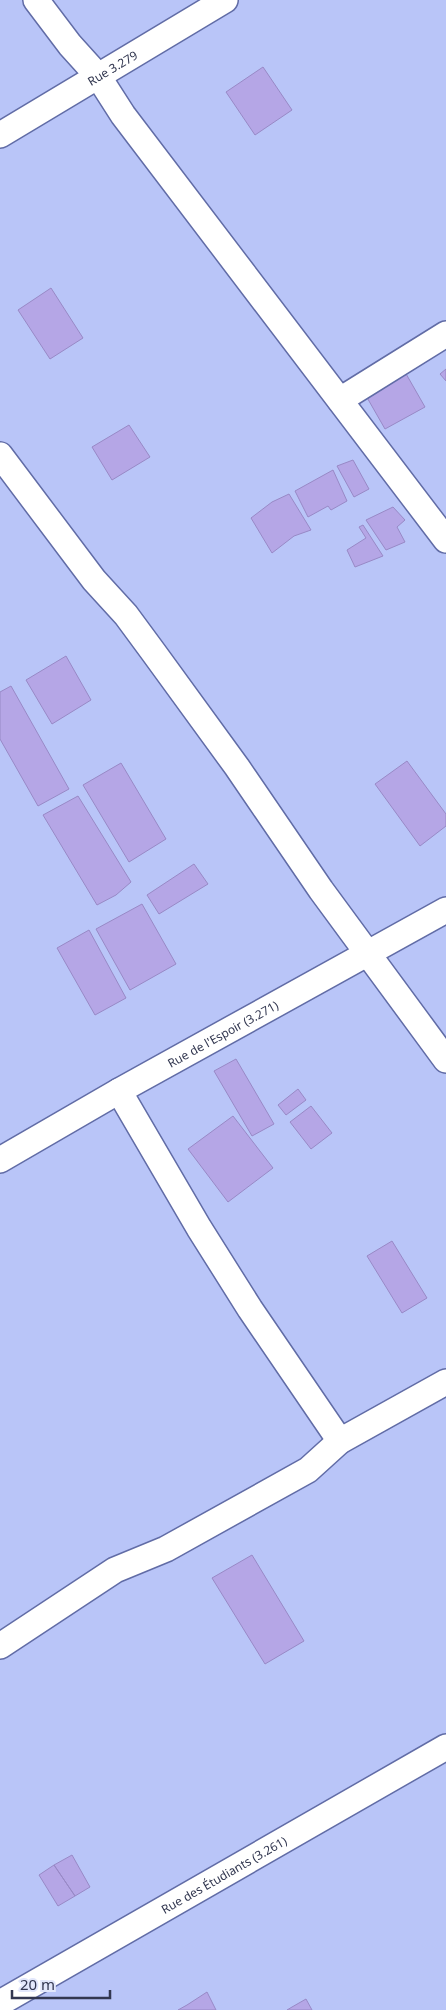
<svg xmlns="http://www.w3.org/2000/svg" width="446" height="2010" font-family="'Noto Sans',sans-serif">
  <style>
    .building { fill: #b5a6e6; stroke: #9889c6 }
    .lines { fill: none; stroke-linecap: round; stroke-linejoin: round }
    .minor-casing { stroke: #616ca6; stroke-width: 28 }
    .minor { stroke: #fff; stroke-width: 25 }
    .labels { text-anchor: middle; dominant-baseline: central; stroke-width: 5; stroke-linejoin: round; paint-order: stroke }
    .street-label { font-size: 12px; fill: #323750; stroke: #e2e7fb }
  </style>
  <rect width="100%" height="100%" fill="#b9c5f8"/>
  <path class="building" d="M263,67L292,110L255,135L226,92Z
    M51,288L83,338L50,359L18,310Z
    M446,369V381L440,374Z
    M405,372L425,407L385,429L365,394Z
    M129,425L150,457L112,480L92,447Z
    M353,460L369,489L354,497L337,466Z
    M333,470L347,501L331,510L328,506L308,517L295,491Z
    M289,494L311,530L294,536L272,553L251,518L272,502Z
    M393,507L405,520L397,527L405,542L386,550L366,520Z
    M363,525L383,556L355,567L347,550L366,538L359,527Z
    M66,656L91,700L52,724L26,680Z
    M11,686L69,789L38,806L0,739V692Z
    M407,761L446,814V826L420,846L375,784Z
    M121,763L166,839L129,862L83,785Z
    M78,796L131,882L116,895L97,905L43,815Z
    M194,864L208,884L159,914L147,895Z
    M142,904L176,964L130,990L96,929Z
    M89,930L126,998L95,1015L57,948Z
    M236,1059L274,1124L252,1136L214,1071Z
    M298,1089L306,1100L286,1115L278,1105Z
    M311,1106L332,1133L311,1149L290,1122Z
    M233,1116L273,1168L228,1202L188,1149Z
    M392,1241L427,1298L402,1313L367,1256Z
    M252,1555L304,1641L265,1664L212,1578Z
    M72,1855L90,1887L75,1896L54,1865Z
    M54,1865L75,1896L58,1906L39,1875Z
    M207,1992L216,2010H178L187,2005Z
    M306,1999L312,2010H287L292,2007Z"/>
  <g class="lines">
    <g class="minor-casing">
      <g id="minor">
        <path d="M36,0L70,45L98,76L123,115L446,540"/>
        <path id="s1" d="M0,135L225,0"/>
        <path d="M340,400L446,334"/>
        <path d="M0,455L94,580L126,615L154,653L237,767L321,890L446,1060"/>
        <path d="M119,1091L199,1228L250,1309L340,1441"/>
        <path id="s2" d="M0,1160L119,1091L446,910"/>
        <path d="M0,1646L115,1570L166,1549L308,1470L340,1441L446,1382"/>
        <path id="s3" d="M0,2003L446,1747"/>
      </g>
    </g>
    <use href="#minor" class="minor"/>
  </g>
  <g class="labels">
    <g class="street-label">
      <text stroke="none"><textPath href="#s1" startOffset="131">Rue 3.279</textPath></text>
      <text stroke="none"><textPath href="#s2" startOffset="256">Rue de l'Espoir (3.271)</textPath></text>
      <text stroke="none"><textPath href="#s3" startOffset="258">Rue des Étudiants (3.261)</textPath></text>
    </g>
  </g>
  <path d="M12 1990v8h98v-8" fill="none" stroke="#323750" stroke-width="2.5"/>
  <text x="20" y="1990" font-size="15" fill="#323750" stroke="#e2e7fb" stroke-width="4" paint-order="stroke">20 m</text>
</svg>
